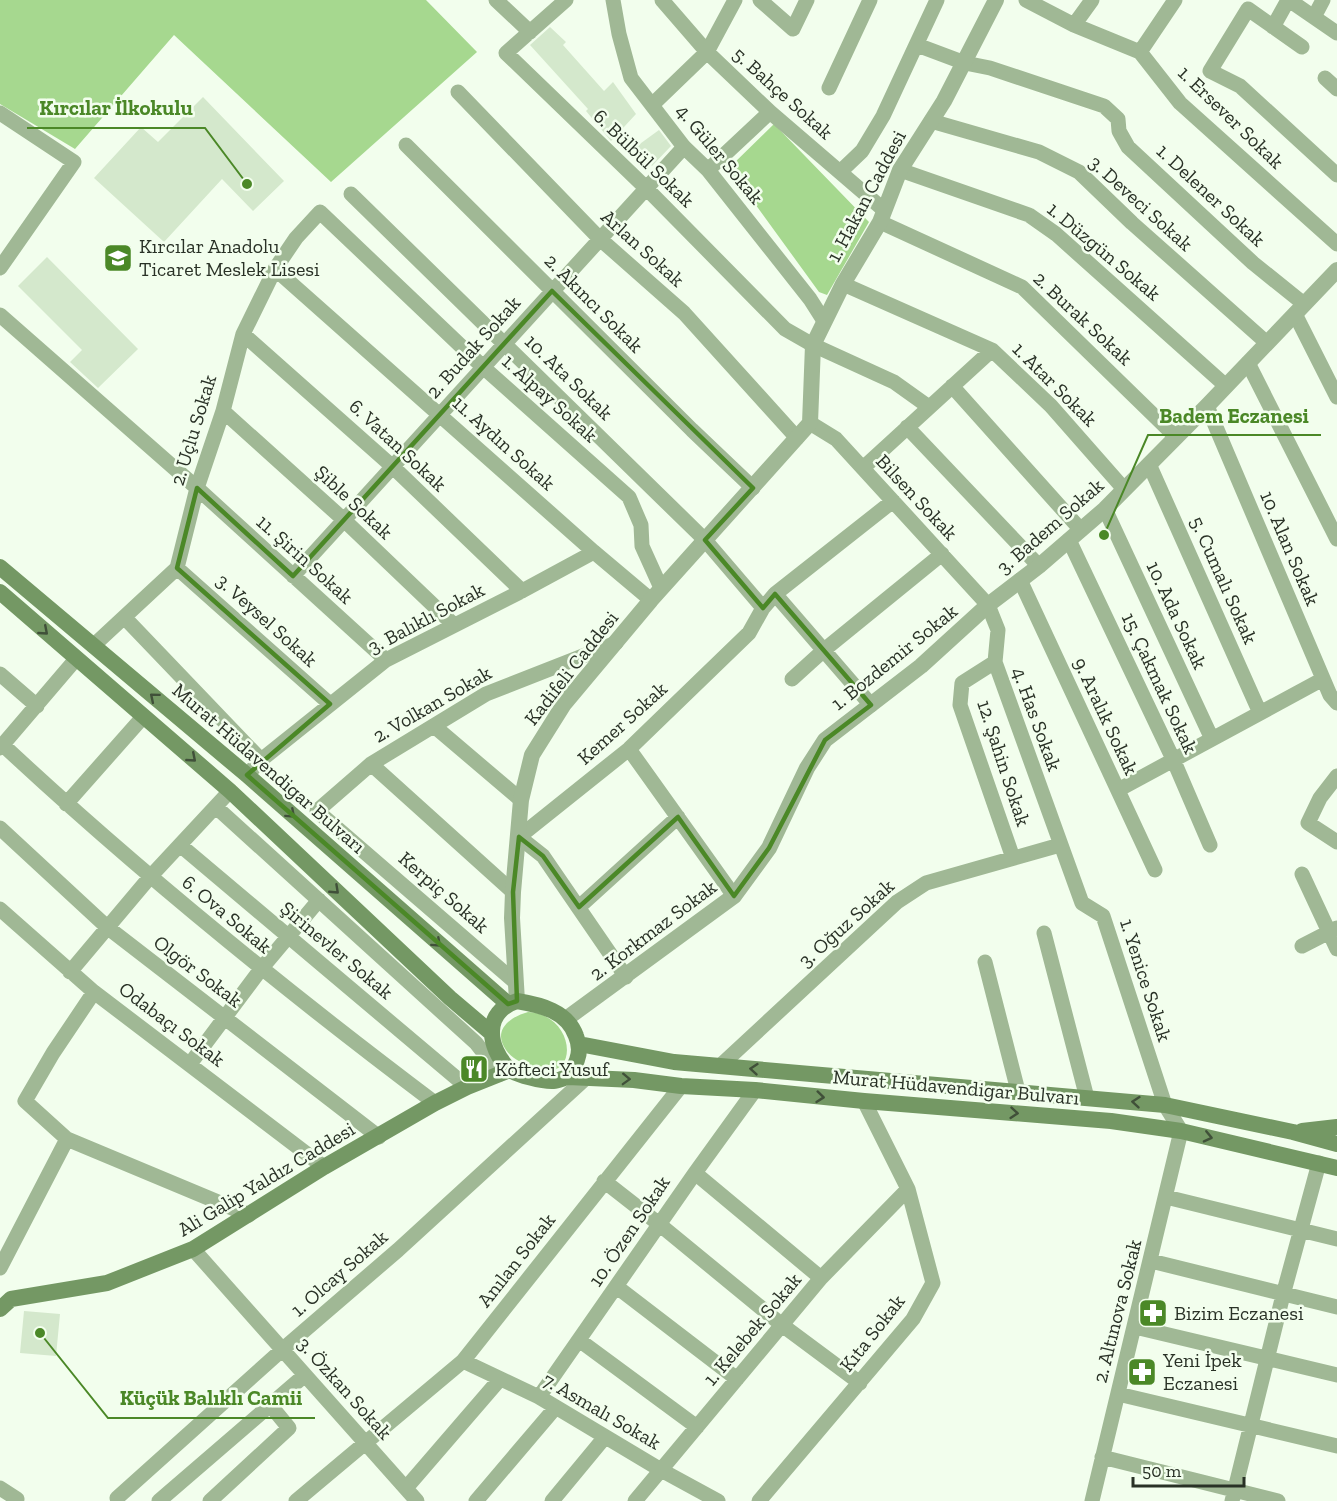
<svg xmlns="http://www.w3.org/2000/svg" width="1337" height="1501" font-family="'Zilla Slab',serif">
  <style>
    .green { fill: #a6d88f }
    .building { fill: #d4e8cc }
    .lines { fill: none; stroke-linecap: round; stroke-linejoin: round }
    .minor { stroke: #a0b895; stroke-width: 15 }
    .tertiary { stroke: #a0b895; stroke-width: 16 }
    .secondary { stroke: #749864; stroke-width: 16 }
    .oneway { stroke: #405039 }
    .marked { fill: none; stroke: #4b8827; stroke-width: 4.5; stroke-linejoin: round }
    .labels { text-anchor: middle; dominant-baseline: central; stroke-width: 5; stroke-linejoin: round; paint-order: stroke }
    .street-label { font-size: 20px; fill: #293126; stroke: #f2feed }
    .poi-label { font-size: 20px; fill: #293126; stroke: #f2feed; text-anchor: start }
    .leader { fill: none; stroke: #4b8827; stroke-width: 2 }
    .callout-dot { fill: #4b8827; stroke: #f2feed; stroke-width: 2 }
    .callout-label { font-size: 21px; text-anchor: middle; font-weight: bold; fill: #4b8827; stroke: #f2feed; stroke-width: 5; stroke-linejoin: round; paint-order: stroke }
  </style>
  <rect width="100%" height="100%" fill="#f2feed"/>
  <path class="green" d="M0,0H426L477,52L331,182L174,35L75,149L0,104Z
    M774,124L869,222L827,295L819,292L729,168Z
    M528,1012C577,1014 581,1087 533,1067C522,1063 513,1060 506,1050C492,1030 510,1017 528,1012Z"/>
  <path class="building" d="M550,27L566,42L563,45L604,91L613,82L636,114L611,141L586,111L588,109L530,45Z
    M203,97L284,181L253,211L222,179L164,242L94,178L141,127L158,142Z
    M659,130L671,146L652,166L637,146Z
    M47,257L138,349L98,388L70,362L82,350L18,286Z
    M24,1311L60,1314L56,1356L20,1353Z"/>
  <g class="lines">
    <path class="minor" d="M496,0L530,32
      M566,0L506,53L646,188L785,329L813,345L894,382L929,407
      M613,0L619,34L631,78L684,147L708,170L810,299L824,321
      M662,0L707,52L770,112L884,210
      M760,0L793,29L807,0
      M1026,0L1074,25L1140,52L1180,103L1337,244
      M1289,0L1337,33
      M1314,17L1323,0
      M1074,25L1092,0
      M1273,27L1288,0
      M917,45L965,63L990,68L1104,106L1118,119L1119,131L1128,147L1253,263L1304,304
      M1302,47L1248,9L1210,71L1240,86L1337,175
      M1140,52L1175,0
      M1325,78L1337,89
      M829,88L870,0
      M458,92L600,239L684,313L797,438
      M652,105L707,52L735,0
      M0,113L74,162L0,268
      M931,121L1039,152L1079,172L1132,223L1267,343
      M406,145L692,430L753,488
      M708,170L770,112
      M900,170L1029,215L1056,234L1226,386
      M840,172L862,151L883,116L937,0
      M351,194L705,540L763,608
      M880,222L1022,287L1176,437
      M275,269L594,552L651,600
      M843,284L992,350L1051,406L1124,489
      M1295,314L1337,397
      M0,315L197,488L386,660
      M243,334L393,467L522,591
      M1248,363L1337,539
      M952,386L1081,530
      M1207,406L1330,695L1337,703
      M223,411L344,520L454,625
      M810,423L836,439L988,605L998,630L995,662L1082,903L1103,916L1165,1105L1181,1131L1092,1501
      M907,427L1039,566
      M1149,464L1260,713
      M863,468L992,350
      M1105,509L1212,739
      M1069,540L1173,759L1210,845
      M177,568L330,704
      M293,576L684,147
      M1020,580L1155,870
      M125,618L261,760
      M93,646L177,568L197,488L223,411L243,334L275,269L296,238L320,212L483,367L629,497L641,525L642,546L661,588
      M995,662L962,683L960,705L1013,858
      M0,674L37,706
      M792,679L824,650L942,554
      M871,705L775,594L893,501
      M434,726L521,800
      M3,745C140,873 285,990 435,1103
      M0,748L76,659
      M629,749L734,896
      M371,764L513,892
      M247,775L261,760L386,660L522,591L594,552
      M1337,776L1320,798L1308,823L1337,842
      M1118,790L1323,679
      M66,804L143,717
      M216,807L476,1043L500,1074
      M0,828L107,927L379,1137
      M180,845L467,1087
      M1302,874L1337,949
      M579,907L678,817
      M0,909L94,992L324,1167
      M1044,933L1087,1098
      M1302,946L1337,928
      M985,962L1018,1091
      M70,972L150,877L230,791
      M626,977L543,856L519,837L629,749L749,633L763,608L775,594
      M515,982L317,811L371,764L486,694L616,643
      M190,1064L261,969L319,900
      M720,1066L897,902L926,883L1060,845
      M67,1139L249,1215
      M695,1173L821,1278
      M604,1181L659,1224L782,1325L860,1383
      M1166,1197L1337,1239
      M193,1249L417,1501
      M1151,1261L1337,1307
      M0,1268L67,1139L25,1101L53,1053L94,992
      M617,1287L737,1379
      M1135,1327L1337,1375
      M579,1340L697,1427
      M463,1361L539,1397L661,1470L718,1501
      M1118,1394L1337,1446
      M539,1397L695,1173L755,1090
      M1102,1457L1278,1501
      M0,1488L17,1499
      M406,1488L500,1379
      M117,1498L283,1349L398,1250L586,1078
      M159,1501L305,1375
      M210,1501L289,1428L271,1406
      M296,1501L463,1361L681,1086
      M476,1501L556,1407
      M552,1501L605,1437
      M635,1501L821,1278L908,1189
      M759,1501L913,1319L933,1283L908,1189L864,1101
      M1232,1501L1283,1295L1319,1163"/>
    <path class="tertiary" d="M517,1001L512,918L513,892L521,800L532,755L564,704L651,600L810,423L813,345L843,284L880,222L900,170L944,101L996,0
      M566,1019L734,896L769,848L807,768L825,740L921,666L988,605L1039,566L1105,509L1207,406L1337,270"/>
    <path class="secondary" d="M0,567L247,775L508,1004
      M0,592L230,791L450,998L490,1032
      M517,1001C541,1005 567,1011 576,1036C579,1043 580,1052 577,1060C575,1066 571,1072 568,1077C563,1078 558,1081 554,1081C544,1082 516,1075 509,1069C487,1047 483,1012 517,1001Z
      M579,1044L674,1062L1165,1105L1293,1132L1337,1144
      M568,1077L634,1080L681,1086L755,1090L864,1101L1111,1121L1181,1131L1337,1168
      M1302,1131L1337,1127
      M0,1309L11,1299L107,1283L193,1249L324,1167L435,1103L467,1087L510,1070"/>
  </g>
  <defs><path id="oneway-chevron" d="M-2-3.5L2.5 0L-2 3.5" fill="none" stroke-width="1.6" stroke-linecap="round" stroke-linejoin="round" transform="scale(1.5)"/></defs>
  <g class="oneway">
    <use href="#oneway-chevron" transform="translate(44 631) rotate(41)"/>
    <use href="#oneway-chevron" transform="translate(154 697) rotate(-140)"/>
    <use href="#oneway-chevron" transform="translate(192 758) rotate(41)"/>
    <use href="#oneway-chevron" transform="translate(291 814) rotate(42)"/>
    <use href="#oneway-chevron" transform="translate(335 890) rotate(43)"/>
    <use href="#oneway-chevron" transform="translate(437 943) rotate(42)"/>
    <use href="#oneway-chevron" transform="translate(754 1069) rotate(-175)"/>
    <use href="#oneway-chevron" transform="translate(626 1079) rotate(2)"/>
    <use href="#oneway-chevron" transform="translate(820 1097) rotate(6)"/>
    <use href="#oneway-chevron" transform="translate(1136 1102) rotate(-175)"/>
    <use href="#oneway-chevron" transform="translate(1014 1113) rotate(5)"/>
    <use href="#oneway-chevron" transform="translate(1208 1137) rotate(13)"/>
  </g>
  <path class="marked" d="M552,291L753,488L705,540L763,608L775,594L871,705L825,740L769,848L734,896L678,817L579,907L543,856L519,837L513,892L517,1001L508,1004L247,775L330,704L177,568L197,488L293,576Z"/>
  <defs>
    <g id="school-square" transform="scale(1.5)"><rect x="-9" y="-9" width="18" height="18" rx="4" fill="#4b8827" stroke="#f2feed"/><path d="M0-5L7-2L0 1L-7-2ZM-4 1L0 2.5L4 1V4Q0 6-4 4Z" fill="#fff"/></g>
    <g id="restaurant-square" transform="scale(1.5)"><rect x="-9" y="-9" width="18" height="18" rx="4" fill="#4b8827" stroke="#f2feed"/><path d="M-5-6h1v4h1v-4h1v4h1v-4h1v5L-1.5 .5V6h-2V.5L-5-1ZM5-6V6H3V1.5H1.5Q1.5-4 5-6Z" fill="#fff"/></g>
    <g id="pharmacy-square" transform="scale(1.5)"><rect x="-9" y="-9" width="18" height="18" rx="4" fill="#4b8827" stroke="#f2feed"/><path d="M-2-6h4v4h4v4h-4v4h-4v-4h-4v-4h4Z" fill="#fff"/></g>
  </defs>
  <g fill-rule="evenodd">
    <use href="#school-square" x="118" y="258"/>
    <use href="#restaurant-square" x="474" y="1069"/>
    <use href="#pharmacy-square" x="1153" y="1313"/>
    <use href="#pharmacy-square" x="1142" y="1372"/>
  </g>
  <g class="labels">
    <g class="street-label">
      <text transform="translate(783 93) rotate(42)">5. Bahçe Sokak</text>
      <text transform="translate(1231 117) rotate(44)">1. Ersever Sokak</text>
      <text transform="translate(720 154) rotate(50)">4. Güler Sokak</text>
      <text transform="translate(644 158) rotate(44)">6. Bülbül Sokak</text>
      <text transform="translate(1211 195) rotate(43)">1. Delener Sokak</text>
      <text transform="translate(866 196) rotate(-62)">1. Hakan Caddesi</text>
      <text transform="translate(1141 203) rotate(42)">3. Deveci Sokak</text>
      <text transform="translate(643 248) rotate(42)">Arlan Sokak</text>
      <text transform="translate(1104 251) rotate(40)">1. Düzgün Sokak</text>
      <text transform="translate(594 303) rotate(45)">2. Akıncı Sokak</text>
      <text transform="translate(1083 318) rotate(43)">2. Burak Sokak</text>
      <text transform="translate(473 347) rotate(-48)">2. Budak Sokak</text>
      <text transform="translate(569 377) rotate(44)">10. Ata Sokak</text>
      <text transform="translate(1055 384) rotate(45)">1. Atar Sokak</text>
      <text transform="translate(550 398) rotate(42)">1. Alpay Sokak</text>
      <text transform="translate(193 430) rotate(-73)">2. Uçlu Sokak</text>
      <text transform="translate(504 443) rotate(42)">11. Aydın Sokak</text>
      <text transform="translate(398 445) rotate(43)">6. Vatan Sokak</text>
      <text transform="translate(917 497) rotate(47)">Bilsen Sokak</text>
      <text transform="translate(354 502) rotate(43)">Şible Sokak</text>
      <text transform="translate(1050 526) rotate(-41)">3. Badem Sokak</text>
      <text transform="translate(1290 548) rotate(67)">10. Alan Sokak</text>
      <text transform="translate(305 559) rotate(42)">11. Şirin Sokak</text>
      <text transform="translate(1224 580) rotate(66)">5. Cumalı Sokak</text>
      <text transform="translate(1177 615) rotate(65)">10. Ada Sokak</text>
      <text transform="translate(426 618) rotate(-28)">3. Balıklı Sokak</text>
      <text transform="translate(267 620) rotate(42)">3. Veysel Sokak</text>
      <text transform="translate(894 657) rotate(-39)">1. Bozdemir Sokak</text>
      <text transform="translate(571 668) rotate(-52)">Kadifeli Caddesi</text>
      <text transform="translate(1160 683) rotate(65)">15. Çakmak Sokak</text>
      <text transform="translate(432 704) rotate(-30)">2. Volkan Sokak</text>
      <text transform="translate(1106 716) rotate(65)">9. Aralık Sokak</text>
      <text transform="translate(1037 719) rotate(70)">4. Has Sokak</text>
      <text transform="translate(622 723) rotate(-42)">Kemer Sokak</text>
      <text transform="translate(1004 763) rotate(72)">12. Şahin Sokak</text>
      <text transform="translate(269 768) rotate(41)">Murat Hüdavendigar Bulvarı</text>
      <text transform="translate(444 892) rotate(41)">Kerpiç Sokak</text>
      <text transform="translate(227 914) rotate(40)">6. Ova Sokak</text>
      <text transform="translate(846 923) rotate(-42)">3. Oğuz Sokak</text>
      <text transform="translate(653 930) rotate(-37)">2. Korkmaz Sokak</text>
      <text transform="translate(337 950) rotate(40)">Şirinevler Sokak</text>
      <text transform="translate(198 971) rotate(37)">Olgör Sokak</text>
      <text transform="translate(1146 980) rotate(72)">1. Yenice Sokak</text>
      <text transform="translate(172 1024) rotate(37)">Odabaçı Sokak</text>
      <text transform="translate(956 1087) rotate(5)">Murat Hüdavendigar Bulvarı</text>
      <text transform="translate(266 1179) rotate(-31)">Ali Galip Yaldız Caddesi</text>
      <text transform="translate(629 1231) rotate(-56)">10. Özen Sokak</text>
      <text transform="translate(516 1260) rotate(-52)">Anılan Sokak</text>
      <text transform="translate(339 1273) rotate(-41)">1. Olcay Sokak</text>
      <text transform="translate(1117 1311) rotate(-76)">2. Altınova Sokak</text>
      <text transform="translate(752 1329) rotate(-50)">1. Kelebek Sokak</text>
      <text transform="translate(872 1333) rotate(-52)">Kıta Sokak</text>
      <text transform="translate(345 1388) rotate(48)">3. Özkan Sokak</text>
      <text transform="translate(602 1411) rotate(30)">7. Asmalı Sokak</text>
    </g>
    <g class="poi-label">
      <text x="139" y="246">Kırcılar Anadolu<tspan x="139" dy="23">Ticaret Meslek Lisesi</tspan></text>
      <text x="495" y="1069">Köfteci Yusuf</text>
      <text x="1174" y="1313">Bizim Eczanesi</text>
      <text x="1163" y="1360">Yeni İpek<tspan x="1163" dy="23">Eczanesi</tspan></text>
    </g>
  </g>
  <path class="leader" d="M247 184L205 128H27M1104 535L1148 435H1321M40 1333L108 1418H315"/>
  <g class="callout-dot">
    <circle cx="247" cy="184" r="6"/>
    <circle cx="1104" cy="535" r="6"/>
    <circle cx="40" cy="1333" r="6"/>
  </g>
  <g class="callout-label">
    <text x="116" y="115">Kırcılar İlkokulu</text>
    <text x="1234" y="423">Badem Eczanesi</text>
    <text x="211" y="1405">Küçük Balıklı Camii</text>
  </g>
  <path d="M1133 1477v9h111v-9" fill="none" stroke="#293126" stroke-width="3"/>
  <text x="1142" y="1477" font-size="18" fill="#293126" stroke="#f2feed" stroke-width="4.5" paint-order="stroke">50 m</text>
</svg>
